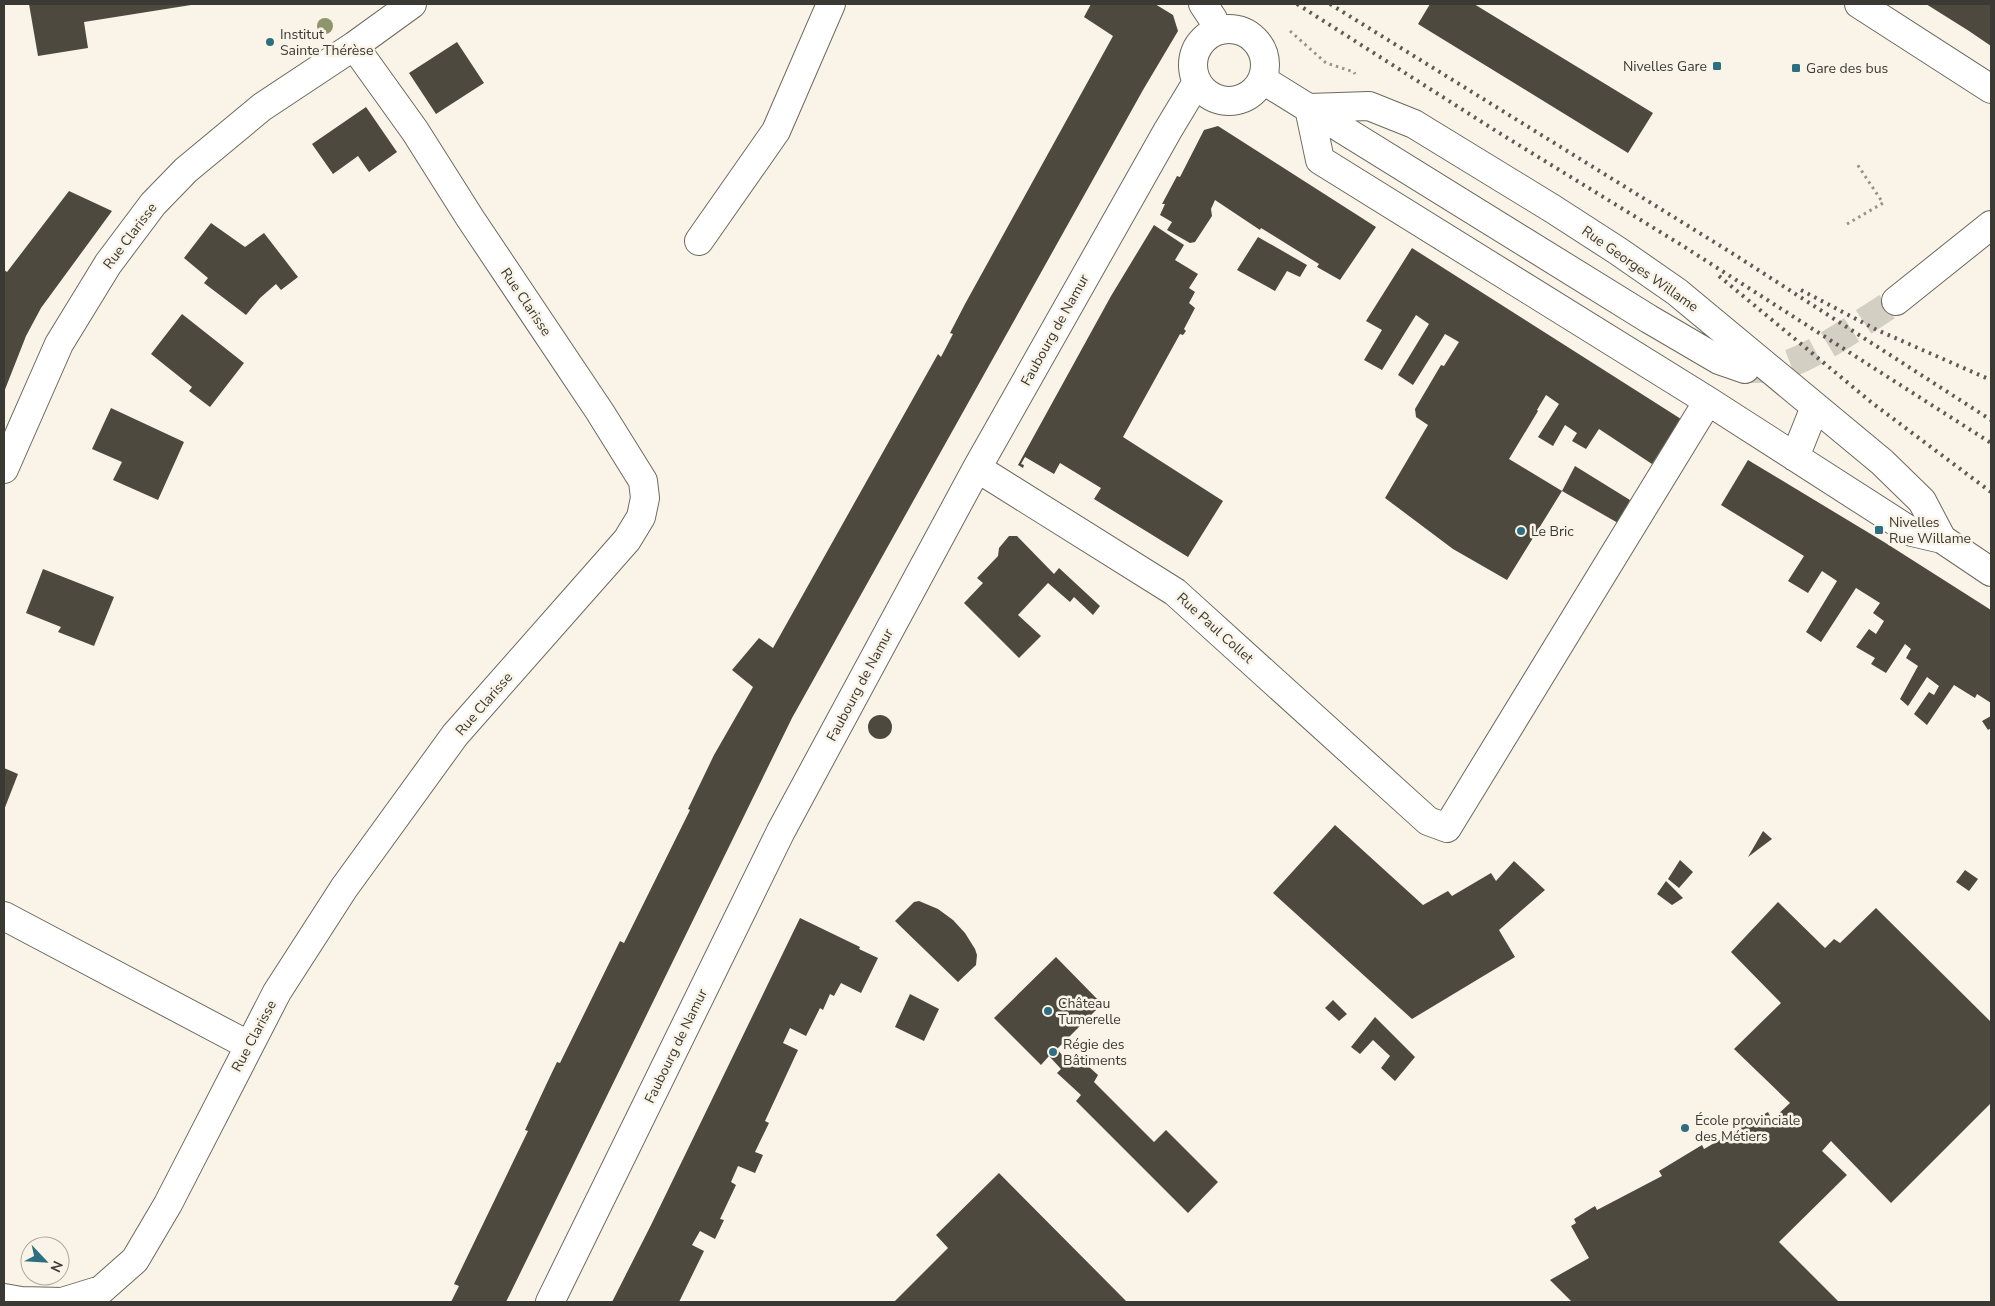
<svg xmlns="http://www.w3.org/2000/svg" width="1995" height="1306" font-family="'Nunito Sans',sans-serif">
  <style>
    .building { fill: #4d493f }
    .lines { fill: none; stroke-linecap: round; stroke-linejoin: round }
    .minor-tunnel { stroke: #d3cfc3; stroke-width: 28; stroke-dasharray: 28 14; stroke-linecap: butt }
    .minor-casing { stroke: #6d695d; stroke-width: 30 }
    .path { stroke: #97948b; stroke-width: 3; stroke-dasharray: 2.5 4; stroke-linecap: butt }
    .minor { stroke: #fff; stroke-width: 28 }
    .rail { stroke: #5e5b55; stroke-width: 4; stroke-dasharray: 2.5 5; stroke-linecap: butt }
    .tree { fill: #8e956c }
    .poi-dot { fill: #2c6f80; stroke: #f9f4e7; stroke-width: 2 }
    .labels { text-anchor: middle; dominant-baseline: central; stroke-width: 5; stroke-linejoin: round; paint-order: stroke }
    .poi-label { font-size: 14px; fill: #3b3934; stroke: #f9f4e7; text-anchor: start }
    .street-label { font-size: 14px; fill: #3b3934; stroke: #f9f4e7 }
  </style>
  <rect width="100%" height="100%" fill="#f9f4e7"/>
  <path class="building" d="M29,4H191V5L84,22L88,48L38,56Z
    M1091,4H1155L1173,15L1178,31L1143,90L792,718L506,1302H451L459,1286L454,1284L528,1131L525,1130L546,1085L557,1062L560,1063L620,941L624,943L690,810L688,809L714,755L753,687L732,670L759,638L773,648L938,354L941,357L953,334L950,333L965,304L1113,36L1084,17Z
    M1430,4H1474L1653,113L1628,153L1418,24Z
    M1926,4H1991V46L1969,31Z
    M457,42L484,83L436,114L409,73Z
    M366,107L397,152L369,172L358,156L333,174L312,144Z
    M1218,126L1376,227L1340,280L1317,267L1319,264L1261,228L1260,230L1215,200L1211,209L1212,216L1195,242L1190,243L1167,230L1172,222L1160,215L1165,204H1162L1177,176L1180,177L1204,130Z
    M69,191L112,211L41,308L26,336L4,392V270L7,272Z
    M211,223L245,247L264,233L298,277L281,290L276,284L260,298L246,315L204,283L208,278L184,258Z
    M1154,225L1184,245L1175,260L1198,274L1189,288L1195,292L1189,303L1195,308L1184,329L1186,331L1183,335L1180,334L1123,437L1223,501L1188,557L1094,499L1101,488L1060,463L1054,474L1025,457L1021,464L1024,465L1023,468L1018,465L1111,296Z
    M1258,237L1307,265L1300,277L1287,271L1275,291L1237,270Z
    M1412,248L1681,419L1652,464L1599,429L1586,449L1572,441L1577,433L1565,425L1553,446L1538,437L1559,404L1546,395L1537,410L1538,411L1509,459L1562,491L1507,580L1453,549L1385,498L1428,425L1416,417L1415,409L1441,365L1444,366L1459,342L1445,334L1413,385L1398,375L1429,324L1416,315L1382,370L1364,360L1382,330L1366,321Z
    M182,314L244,363L210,407L189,391L192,387L151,354Z
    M111,408L184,442L158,500L113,480L122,462L92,449Z
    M1748,460L1884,542L1991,610V703L1977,694L1975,698L1954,685L1927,725L1914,714L1929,692L1934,695L1939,686L1927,677L1908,706L1900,699L1918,666L1906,658L1911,649L1905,644L1886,673L1871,664L1875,658L1856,647L1869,629L1876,634L1884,621L1873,613L1880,603L1856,588L1821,642L1806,632L1837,581L1822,571L1808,593L1788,581L1804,556L1721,505Z
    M1575,466L1630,500L1618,523L1562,491Z
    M1009,536H1017L1054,574L1059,568L1100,606L1093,615L1074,597L1070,602L1048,583L1018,615L1041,636L1019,658L964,603L983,583L977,578L998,556L999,548Z
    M43,569L114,597L94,646L58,632L61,627L26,613Z
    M868 727a12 12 0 1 1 24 0a12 12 0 1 1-24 0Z
    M1991,716V728L1988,730L1982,721Z
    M4,768L18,774L4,810Z
    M1335,825L1423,905L1448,891L1452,896L1491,873L1496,881L1514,861L1545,890L1499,930L1515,957L1412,1019L1273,893Z
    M1763,831L1772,839L1748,857Z
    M1680,860L1693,872L1679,888L1668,879Z
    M1965,870L1978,879L1969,891L1956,882Z
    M1666,881L1683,898L1672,905L1657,894Z
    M919,901L938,909L953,920L965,933L975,949L977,955L976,965L958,982L895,921L914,902Z
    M1778,902L1825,948L1834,939L1840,943L1876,908L1991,1022V1103L1891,1203L1831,1141L1822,1151L1847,1175L1779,1242L1839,1302H1572L1550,1280L1589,1258L1571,1226L1576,1223L1574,1219L1595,1206L1597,1210L1662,1176L1659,1171L1702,1145L1704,1149L1768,1112L1772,1120L1790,1103L1734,1049L1781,1003L1731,952Z
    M800,918L860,947L859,949L878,958L861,993L841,983L834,996L830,994L823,1010L820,1008L806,1036L790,1028L783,1043L798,1050L765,1121L769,1123L755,1152L763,1155L755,1173L738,1166L731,1182L736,1185L720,1219L724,1220L715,1239L700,1231L692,1245L704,1251L679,1302H612L651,1225Z
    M1056,957L1102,1004L1057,1049L1068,1062L1073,1058L1088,1066L1098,1075L1094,1082L1154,1142L1166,1130L1218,1182L1188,1213L1076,1101L1081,1095L1057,1073L1061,1069L1049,1056L1041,1065L994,1018Z
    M910,994L939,1009L924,1041L895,1027Z
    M1333,1000L1347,1014L1339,1021L1325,1008Z
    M1375,1017L1415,1057L1395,1081L1381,1068L1390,1056L1373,1040L1360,1054L1351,1047Z
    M999,1173L1127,1302H894L948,1248L936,1235Z"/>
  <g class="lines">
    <path class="minor-tunnel" d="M1749,369C1756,369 1764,369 1772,368C1806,364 1865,320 1896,301"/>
    <g class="minor-casing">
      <path id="minor" d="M1203,4L1213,19L1216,31
        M1859,4L1991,89
        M1193 65a36 36 0 1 1 72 0a36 36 0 1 1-72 0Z
        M1263,80L1649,319L1719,360L1745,369
        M1309,108L1320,160L1708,401L1912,532L1942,539L1991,572
        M1309,108L1369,106L1414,124L1553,209L1618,251L1677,292L1882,462L1922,501L1942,539
        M699,241L776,131L831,4
        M1896,301L1991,225
        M1795,457L1815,407
        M977,468L1175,592L1428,821L1447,828L1708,401
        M4,469L59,344L108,264L153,204L186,170L262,107L354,46L412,4
        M4,916L248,1045
        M4,1298L21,1301L62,1302L101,1290L135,1260L168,1204L277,992L344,888L455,735L627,540L641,517L645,498L643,481L600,412L470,218L415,131L354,46
        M550,1302L781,831L977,468L1168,130L1197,82"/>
    </g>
    <path class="path" d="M1290,31L1326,63L1354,72L1355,74
      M1847,224L1883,203L1857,164"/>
    <use href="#minor" class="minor"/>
    <path class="rail" d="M1297,4L1496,131L1683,246L1991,443
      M1330,4L1735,255L1991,420
      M1719,276L1871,402L1991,492
      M1801,290L1877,330L1991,380"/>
  </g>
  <circle class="tree" cx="325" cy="26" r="8"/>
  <g class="poi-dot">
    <circle cx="270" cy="42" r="5"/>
    <rect x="1712" y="61" width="10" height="10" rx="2.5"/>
    <rect x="1791" y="63" width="10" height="10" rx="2.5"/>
    <rect x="1874" y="525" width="10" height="10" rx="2.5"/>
    <circle cx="1521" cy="531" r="5"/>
    <circle cx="1048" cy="1011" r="5"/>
    <circle cx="1053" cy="1052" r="5"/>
    <circle cx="1685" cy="1128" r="5"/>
  </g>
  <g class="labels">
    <g class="poi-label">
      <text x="280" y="34">Institut<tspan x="280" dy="16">Sainte Thérèse</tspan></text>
      <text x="1707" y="66" text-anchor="end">Nivelles Gare</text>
      <text x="1806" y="68">Gare des bus</text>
      <text x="1889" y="522">Nivelles<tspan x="1889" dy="16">Rue Willame</tspan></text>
      <text x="1531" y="531">Le Bric</text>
      <text x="1058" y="1003">Château<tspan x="1058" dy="16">Tumerelle</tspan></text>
      <text x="1063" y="1044">Régie des<tspan x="1063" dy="16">Bâtiments</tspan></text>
      <text x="1695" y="1120">École provinciale<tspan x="1695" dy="16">des Métiers</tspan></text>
    </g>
    <g class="street-label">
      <text transform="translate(130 236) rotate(-53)">Rue Clarisse</text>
      <text transform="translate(1640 269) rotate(35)">Rue Georges Willame</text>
      <text transform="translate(526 302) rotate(56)">Rue Clarisse</text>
      <text transform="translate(1055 330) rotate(-61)">Faubourg de Namur</text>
      <text transform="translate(1215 628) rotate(42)">Rue Paul Collet</text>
      <text transform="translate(860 685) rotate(-62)">Faubourg de Namur</text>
      <text transform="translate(484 704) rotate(-49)">Rue Clarisse</text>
      <text transform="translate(254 1036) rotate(-62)">Rue Clarisse</text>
      <text transform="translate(676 1046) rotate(-64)">Faubourg de Namur</text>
    </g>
  </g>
  <rect width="1995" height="1306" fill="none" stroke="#3b3934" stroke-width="10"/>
  <g transform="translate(45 1261) rotate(115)"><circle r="24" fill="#f9f4e7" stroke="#ada99f"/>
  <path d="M0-4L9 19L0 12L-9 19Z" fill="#2c6f80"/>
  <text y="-8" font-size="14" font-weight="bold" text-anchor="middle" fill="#3b3934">N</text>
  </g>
</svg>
